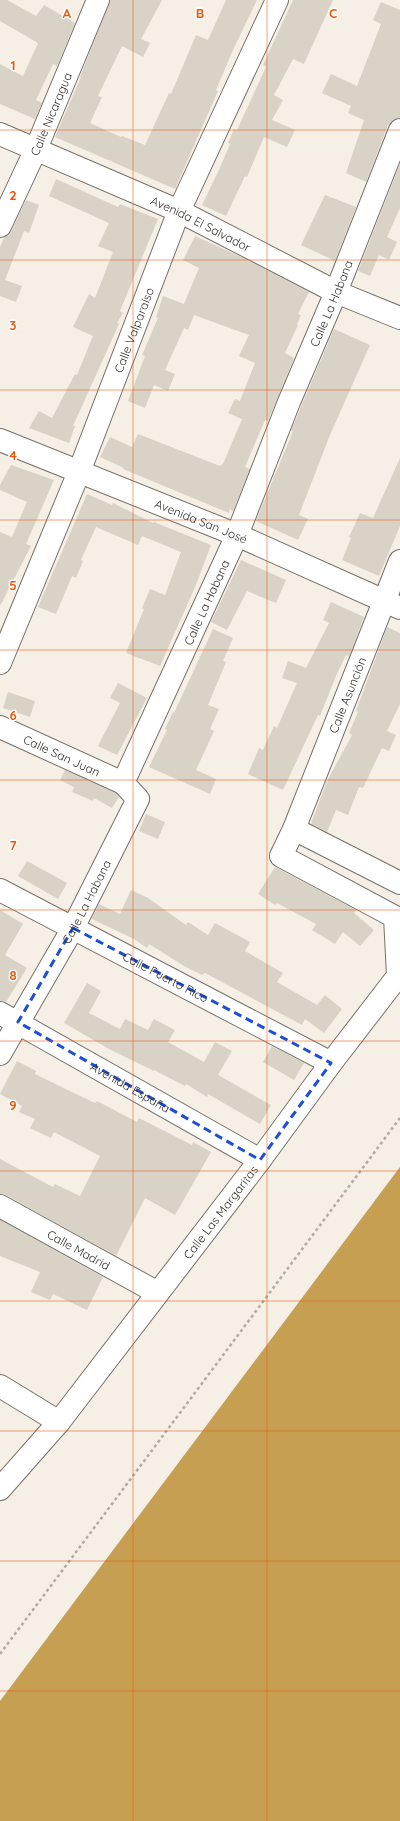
<svg xmlns="http://www.w3.org/2000/svg" width="400" height="1821" font-family="Quicksand,sans-serif">
  <style>
    .water { fill: #c79f52 }
    .building { fill: #d8d2c7 }
    .lines { fill: none; stroke-linecap: round; stroke-linejoin: round }
    .street-casing { stroke: #767168; stroke-width: 24 }
    .path { stroke: #b0aba3; stroke-width: 2.5; stroke-dasharray: 3 3; stroke-linecap: butt }
    .street { stroke: #fff; stroke-width: 22 }
    .marked { fill: none; stroke: #1d4ed8; stroke-width: 3; stroke-dasharray: 8 5; stroke-linejoin: round }
    .grid { fill: none; stroke: #e8590c; stroke-width: 1; stroke-opacity: 0.55 }
    .labels { text-anchor: middle; dominant-baseline: central; stroke-width: 3; stroke-linejoin: round; paint-order: stroke }
    .street-label { font-size: 12px; fill: #312f2b; stroke: #fff }
    .grid-label { font-size: 13px; text-anchor: middle; font-weight: bold; fill: #e8590c; stroke: #fff; stroke-width: 3; stroke-linejoin: round; paint-order: stroke }
  </style>
  <rect width="100%" height="100%" fill="#f5efe5"/>
  <path class="water" d="M400,1167V1821H0V1701Z"/>
  <path class="building" d="M0,0H7L36,16L44,5L75,23L57,66L53,64L36,100L42,103L35,119L0,104V64L23,76L38,43L0,21Z
    M110,0H162L141,39L150,43L143,57L122,46L98,96L102,97L90,123L121,137L122,136L145,145L169,93L171,94L196,35L208,40L226,0H257L233,50L216,90L218,91L175,189L55,137L81,77H80Z
    M293,0H333L304,64L293,59L274,95L283,100L272,120L295,130L287,147L264,137L247,177L245,176L226,216L202,205L218,172L230,144L228,143L234,129L237,130L266,67L263,65Z
    M381,2L400,10V118L393,120L388,125L366,182L346,173L364,120L348,113L351,106L322,93L331,74L357,86L381,24L373,20Z
    M400,164V208L387,237L397,242L389,260L379,255L370,276L358,271Z
    M56,179L118,207L120,204L158,219L120,311L123,313L117,323L119,324L73,426H75L69,443L29,428L39,411L52,418L75,374L77,375L93,336L73,327L89,294L95,298L113,252L98,246L109,223L49,196Z
    M325,195L356,207L335,261L301,245Z
    M26,200L39,205L29,233L24,231L5,280L22,286L16,302L0,296V247L4,238L11,231Z
    M195,236L239,256L309,292L298,314L301,315L297,324L298,325L285,353L294,358L268,421L265,420L245,467L250,469L233,511L230,509L229,513L123,469L124,468L100,457L110,437L132,447L138,434L220,466L223,464L242,419L228,413L235,399L240,401L255,363L239,356L249,335L194,315L188,330L184,328L165,370L175,374L168,391L154,385L145,408L128,401L145,356L142,355L158,318L156,317L163,296L184,304L199,268L183,260Z
    M334,329L370,345L330,435L299,515L308,519L298,540L256,521L293,431L291,430L301,407Z
    M400,458V526L379,576L342,560L351,538L349,537L360,513L373,518Z
    M11,465L54,480L26,544L31,546L0,606V532L12,537L27,502L0,490V485Z
    M87,494L112,505L113,503L153,523L154,522L211,545L196,585L160,666L126,653L144,609L142,608L150,589L165,595L181,552L142,536L138,545L96,527L81,560L83,561L76,578L72,576L56,614L38,607Z
    M241,560L286,580L276,603L247,591L227,630L211,622Z
    M331,602L364,617L349,657L346,655L336,676L320,716L318,715L283,790L248,774L259,748L263,750L274,726L277,728L297,683L282,678L288,661L306,668L329,623L323,620Z
    M387,627L400,633V704L387,731L396,735L389,751L382,748L363,788L359,787L348,815L336,810L327,832L311,824L327,781L352,735L349,733L358,712L356,711Z
    M213,629L233,638L223,661L226,662L208,705L219,709L210,729L214,731L196,770L216,779L210,794L149,767L167,730L165,729L173,712L174,713Z
    M118,683L147,698L117,755L98,746L120,703L110,698Z
    M8,692L35,701L30,717L3,708Z
    M65,770L116,793L119,797L112,808L94,798L93,801L72,792L74,787L60,780Z
    M146,814L165,822L158,839L139,831Z
    M27,861L67,883L58,899L18,876Z
    M275,867L356,910L354,913L374,930L360,946L343,932L335,944L312,930L316,924L277,903L275,905L258,894Z
    M131,890L148,898L186,925L188,922L208,935L215,923L250,942L245,951L283,973L277,982L317,1005L325,995L342,1009L324,1033L305,1019L302,1025L205,973L202,975L184,966L149,944L147,948L134,939L92,919L99,904L120,914Z
    M0,910L23,924L5,955L27,968L6,1002L0,1001Z
    M87,983L101,991L89,1013L120,1029L125,1019L148,1030L154,1019L175,1030L168,1042L204,1062L215,1042L232,1051L218,1075L271,1105L260,1124L208,1094L207,1097L186,1084L185,1086L154,1070V1071L109,1049L64,1023Z
    M272,1046L304,1063L294,1080L263,1062Z
    M17,1061L36,1071L35,1074L76,1094L95,1103L97,1101L137,1122L139,1118L192,1145L193,1142L211,1152L175,1215L145,1198L116,1256L6,1195L0,1194V1159L53,1187L55,1184L80,1196L100,1156L54,1132L51,1138L30,1128L35,1119L19,1112L22,1106L0,1094Z
    M0,1220L103,1277L87,1310L53,1294L50,1300L31,1292L40,1272L0,1256Z"/>
  <g class="lines">
    <g class="street-casing">
      <g id="street">
        <path id="s1" d="M0,134L179,211L336,292L400,318"/>
        <path id="s2" d="M0,226L36,149L98,0"/>
        <path id="s3" d="M0,440L237,535L400,608"/>
        <path id="s4" d="M0,663L79,472L179,211L277,0"/>
        <path id="s5" d="M0,727L123,783"/>
        <path d="M294,829L400,883"/>
        <path id="s6" d="M0,890L331,1063"/>
        <path id="s7" d="M0,1013L260,1160"/>
        <path id="s8" d="M0,1054L73,928L138,799L123,783L237,535L289,402L336,292L400,130"/>
        <path id="s9" d="M0,1206L158,1293"/>
        <path d="M0,1386L59,1422"/>
        <path id="s10" d="M0,1489L59,1422L260,1160L331,1063L398,976L395,917L281,856L294,829L400,561"/>
      </g>
    </g>
    <path class="path" d="M0,1654L400,1118"/>
    <use href="#street" class="street"/>
  </g>
  <path class="marked" d="M73,928L331,1063L260,1160L18,1022Z"/>
  <path class="grid" d="M133,0V1821M267,0V1821M0,130H400M0,260H400M0,390H400M0,520H400M0,650H400M0,780H400M0,910H400M0,1041H400M0,1171H400M0,1301H400M0,1431H400M0,1561H400M0,1691H400"/>
  <g class="labels">
    <g class="street-label">
      <text stroke="none"><textPath href="#s2" startOffset="123">Calle Nicaragua</textPath></text>
      <text stroke="none"><textPath href="#s1" startOffset="220">Avenida El Salvador</textPath></text>
      <text stroke="none"><textPath href="#s8" startOffset="835">Calle La Habana</textPath></text>
      <text stroke="none"><textPath href="#s4" startOffset="359">Calle Valparaíso</textPath></text>
      <text stroke="none"><textPath href="#s3" startOffset="217">Avenida San José</textPath></text>
      <text stroke="none"><textPath href="#s8" startOffset="511">Calle La Habana</textPath></text>
      <text stroke="none"><textPath href="#s10" startOffset="1012">Calle Asunción</textPath></text>
      <text stroke="none"><textPath href="#s5" startOffset="68">Calle San Juan</textPath></text>
      <text stroke="none"><textPath href="#s8" startOffset="175">Calle La Habana</textPath></text>
      <text stroke="none"><textPath href="#s6" startOffset="187">Calle Puerto Rico</textPath></text>
      <text stroke="none"><textPath href="#s7" startOffset="150">Avenida España</textPath></text>
      <text stroke="none"><textPath href="#s10" startOffset="354">Calle Las Margaritas</textPath></text>
      <text stroke="none"><textPath href="#s9" startOffset="90">Calle Madrid</textPath></text>
    </g>
  </g>
  <g class="grid-label">
    <text x="67" y="18">A</text>
    <text x="200" y="18">B</text>
    <text x="333" y="18">C</text>
    <text x="13" y="70">1</text>
    <text x="13" y="200">2</text>
    <text x="13" y="330">3</text>
    <text x="13" y="460">4</text>
    <text x="13" y="590">5</text>
    <text x="13" y="720">6</text>
    <text x="13" y="850">7</text>
    <text x="13" y="980">8</text>
    <text x="13" y="1110">9</text>
  </g>
</svg>
